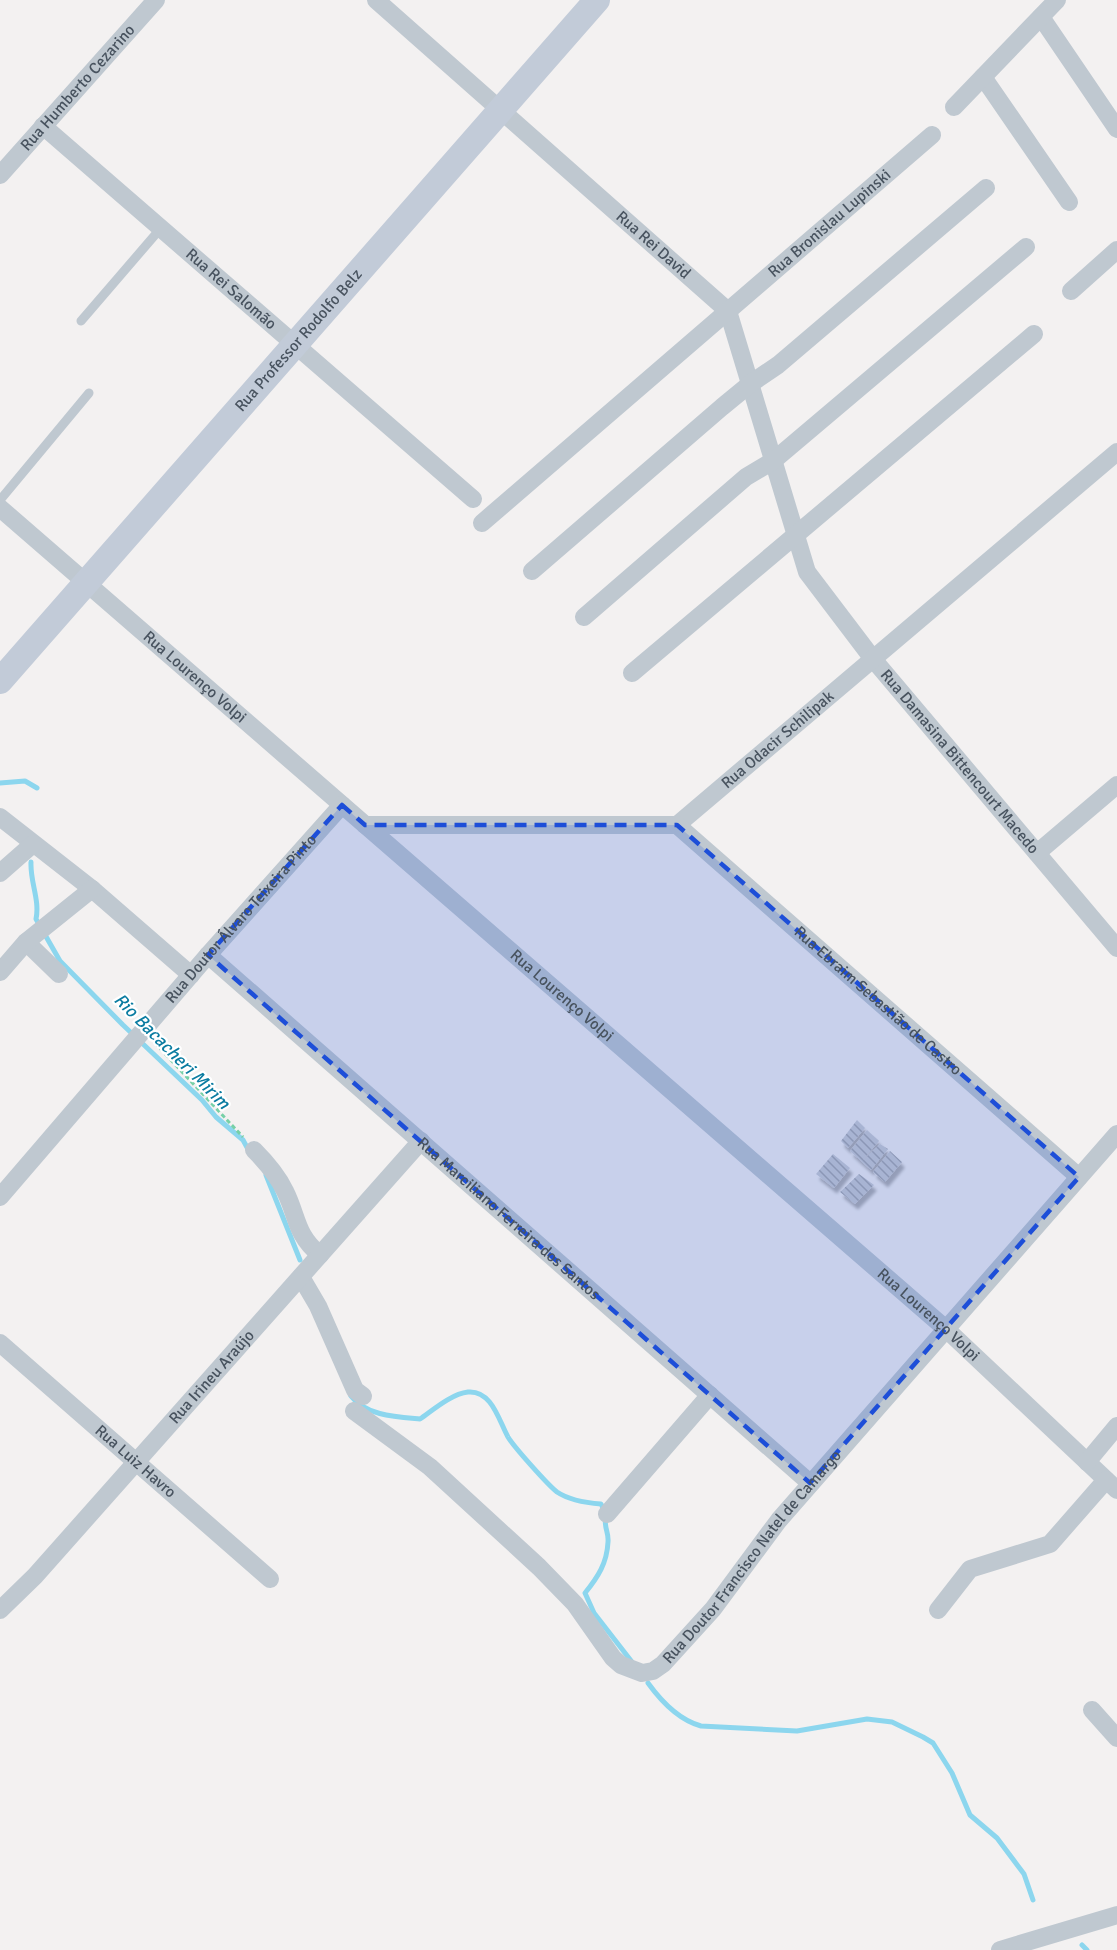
<svg xmlns="http://www.w3.org/2000/svg" width="1117" height="1950" font-family="Signika,sans-serif">
  <style>
    .lines { fill: none; stroke-linecap: round; stroke-linejoin: round }
    .stream { stroke: #8cd6ee; stroke-width: 5 }
    .building { fill: url(#building-back-hatch); filter: url(#shadow) }
    .path { stroke: #77d0a7; stroke-width: 3; stroke-dasharray: 4.5 3; stroke-linecap: butt }
    .lane { stroke: #bfc8d0; stroke-width: 9 }
    .street { stroke: #bfc8d0; stroke-width: 18 }
    .secondary { stroke: #c2cbd8; stroke-width: 26 }
    .marked { fill: #1d4ed8; fill-opacity: 0.2; stroke: #1d4ed8; stroke-width: 4.5; stroke-dasharray: 12 8; stroke-linejoin: round }
    .labels { text-anchor: middle; dominant-baseline: central; stroke-width: 4.5; stroke-linejoin: round; paint-order: stroke }
    .street-label { font-size: 16px; fill: #48535f; stroke: #fff }
    .water-label { font-size: 18px; font-style: italic; fill: #0b7ca1; stroke: #fff }
  </style>
  <defs>
    <pattern id="building-back-hatch" width="6" height="6" patternUnits="userSpaceOnUse" patternTransform="scale(1.5)"><rect width="6" height="6" fill="#cbcdd3"/><path d="M-1 5l2 2M0 0l6 6M5-1l2 2" fill="none" stroke="#a7a9ae"/></pattern>
    <filter id="shadow"><feDropShadow dx="3" dy="5.5" stdDeviation="1.5" flood-color="#0004"/></filter>
  </defs>
  <rect width="100%" height="100%" fill="#f3f1f1"/>
  <g class="lines">
    <path class="stream" d="M0,783L25,781L37,788
      M31,862C30,882 40,900 36,919L60,961L123,1025L202,1100L216,1117L243,1140L249,1151
      M266,1175L300,1260
      M351,1396C366,1416 397,1417 420,1419C433,1410 451,1394 468,1392C492,1390 499,1421 508,1437C514,1447 548,1485 557,1492C569,1500 587,1503 601,1504L606,1514C603,1528 609,1531 608,1542C607,1563 598,1577 585,1593L594,1613L632,1662
      M648,1683C661,1701 679,1720 701,1726L797,1731L867,1719L892,1722L923,1737L933,1743L952,1773L970,1815L997,1838L1024,1874L1033,1900
      M1082,1945L1087,1950"/>
  </g>
  <path class="building" d="M857,1120L865,1128L848,1148L841,1141Z
    M867,1130L879,1141L862,1161L880,1144L888,1149L871,1170L850,1151Z
    M890,1151L902,1162L885,1182L873,1172Z
    M833,1154L850,1168L834,1188L816,1174Z
    M859,1174L874,1185L855,1204L840,1192Z"/>
  <g class="lines">
    <path class="path" d="M155,1043L243,1137"/>
    <path class="lane" d="M81,321L161,228
      M0,500L89,393"/>
    <g class="street">
      <path id="s1" d="M376,0L728,311L807,572L873,659L1117,948"/>
      <path d="M1041,17L1117,129"/>
      <path d="M983,77L1069,202"/>
      <path d="M954,107L1057,0"/>
      <path id="s2" d="M43,126L473,499"/>
      <path id="s3" d="M0,175L156,0"/>
      <path d="M1071,291L1117,250"/>
      <path id="s4" d="M0,508L946,1329L1117,1490"/>
      <path id="s5" d="M482,523L932,135"/>
      <path d="M532,571L722,407L750,384L778,365L986,188"/>
      <path d="M584,617L746,477L773,461L1026,247"/>
      <path d="M632,673L1034,334"/>
      <path d="M0,817L92,889L191,975"/>
      <path id="s6" d="M365,825H677L1117,452"/>
      <path id="s7" d="M677,825L1079,1177"/>
      <path d="M1037,853L1117,785"/>
      <path d="M0,873L33,844"/>
      <path d="M26,942L59,974"/>
      <path id="s8" d="M208,955L810,1483"/>
      <path d="M0,972L26,942L92,889"/>
      <path d="M254,1150C266,1162 277,1174 285,1191C298,1217 295,1234 320,1255"/>
      <path id="s9" d="M0,1197L208,955L342,805"/>
      <path d="M301,1277L318,1306L355,1390L363,1396"/>
      <path id="s10" d="M0,1343L270,1579"/>
      <path id="s11" d="M354,1411L430,1467L539,1567L575,1604L613,1658L621,1665L642,1673L653,1671L663,1664L713,1609L779,1520L1117,1134"/>
      <path d="M1087,1462L1117,1426"/>
      <path d="M607,1514L710,1395"/>
      <path id="s12" d="M0,1610L35,1576L421,1141"/>
      <path d="M938,1610L970,1569L1050,1544L1106,1480"/>
      <path d="M1092,1710L1117,1738"/>
      <path d="M1000,1950L1117,1915"/>
    </g>
    <path class="secondary" id="s13" d="M0,681L597,0"/>
  </g>
  <path class="marked" d="M342,805L365,825H677L1079,1177L810,1483L208,955Z"/>
  <g class="labels">
    <g class="street-label">
      <text stroke="none"><textPath href="#s3" startOffset="117">Rua Humberto Cezarino</textPath></text>
      <text stroke="none"><textPath href="#s5" startOffset="459">Rua Bronislau Lupinski</textPath></text>
      <text stroke="none"><textPath href="#s1" startOffset="370">Rua Rei David</textPath></text>
      <text stroke="none"><textPath href="#s2" startOffset="249">Rua Rei Salomão</textPath></text>
      <text stroke="none"><textPath href="#s13" startOffset="453">Rua Professor Rodolfo Belz</textPath></text>
      <text stroke="none"><textPath href="#s4" startOffset="258">Rua Lourenço Volpi</textPath></text>
      <text stroke="none"><textPath href="#s6" startOffset="444">Rua Odacir Schilipak</textPath></text>
      <text stroke="none"><textPath href="#s1" startOffset="986">Rua Damasina Bittencourt Macedo</textPath></text>
      <text stroke="none"><textPath href="#s9" startOffset="368">Rua Doutor Álvaro Teixeira Pinto</textPath></text>
      <text stroke="none"><textPath href="#s4" startOffset="744">Rua Lourenço Volpi</textPath></text>
      <text stroke="none"><textPath href="#s7" startOffset="267">Rua Ebraim Sebastião de Castro</textPath></text>
      <text stroke="none"><textPath href="#s8" startOffset="400">Rua Marciliano Ferreira dos Santos</textPath></text>
      <text stroke="none"><textPath href="#s4" startOffset="1230">Rua Lourenço Volpi</textPath></text>
      <text stroke="none"><textPath href="#s12" startOffset="315">Rua Irineu Araújo</textPath></text>
      <text stroke="none"><textPath href="#s10" startOffset="180">Rua Luiz Havro</textPath></text>
      <text stroke="none"><textPath href="#s11" startOffset="556">Rua Doutor Francisco Natel de Camargo</textPath></text>
    </g>
    <g class="water-label">
      <text transform="translate(172 1051) rotate(45)">Rio Bacacheri Mirim</text>
    </g>
  </g>
</svg>
